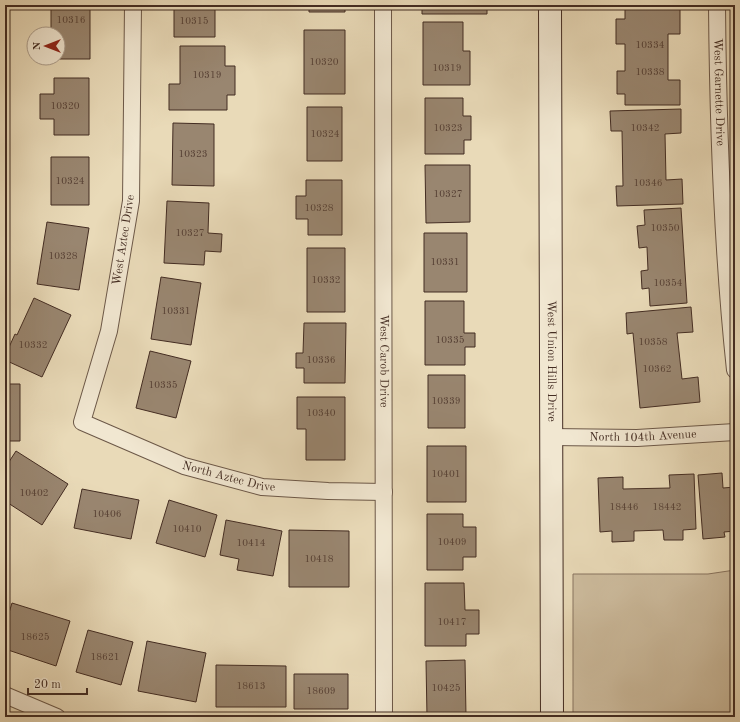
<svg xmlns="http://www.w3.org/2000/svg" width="740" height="722" font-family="'Old Standard TT',serif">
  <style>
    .green { fill: #cdbc9e; stroke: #887460 }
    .building { fill: #998670; stroke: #432c22 }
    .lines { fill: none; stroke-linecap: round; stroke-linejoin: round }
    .minor-casing { stroke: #6c5848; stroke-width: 18 }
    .secondary-casing { stroke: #432c22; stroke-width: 24 }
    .minor { stroke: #f1e7d1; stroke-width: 16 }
    .secondary { stroke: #f1e7d1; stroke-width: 22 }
    .labels { text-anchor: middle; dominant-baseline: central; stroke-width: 3; stroke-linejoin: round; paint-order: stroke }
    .number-label { font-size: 10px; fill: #584236 }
    .street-label { font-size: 12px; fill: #432c22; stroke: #f1e7d1 }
  </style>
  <rect width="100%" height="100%" fill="#e9dab8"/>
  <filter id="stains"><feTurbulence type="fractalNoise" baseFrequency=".005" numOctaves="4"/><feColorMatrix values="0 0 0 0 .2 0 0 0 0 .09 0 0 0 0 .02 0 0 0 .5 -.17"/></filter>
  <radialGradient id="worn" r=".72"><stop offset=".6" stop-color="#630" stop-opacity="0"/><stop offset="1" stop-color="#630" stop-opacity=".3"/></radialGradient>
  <path class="green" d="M735,570V717H573V574H708Z"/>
  <path class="building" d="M51,5H90V59H51V58H58V34H51Z
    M174,5H215V37H174Z
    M309,5H345V12H309Z
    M422,5H487V14H422Z
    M625,9H680V34H668V80H680V105H625V94H617V71H625V44H616V19H625Z
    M423,22H463V51H470V85H423Z
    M304,30H345V94H304Z
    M180,46H225V66H235V95H227V110H169V84H180Z
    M54,78H89V135H54V119H40V94H54Z
    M425,98H463V116H471V140H464V154H425Z
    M307,107H342V161H307Z
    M681,109V133L665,134L666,180L682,179L683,204L617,206L616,186H623L622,131H611L610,111Z
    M173,123L214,124V186L172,185Z
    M51,157H89V205H51Z
    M425,165H470V222L426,223Z
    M306,180H342V235H308V219H296V196H306Z
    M167,201L209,203L208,233L222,234L221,252L205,251L204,265L164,263Z
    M681,208L687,303L650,306L649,288L642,289L641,271L648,270L647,247L639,248L637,226L645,225L644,210Z
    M47,222L89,228L79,290L37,284Z
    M424,233H467V292H424Z
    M307,248H345V312H307Z
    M161,277L201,283L191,345L151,339Z
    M34,298L71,315L42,377L5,360V356L15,334L17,335Z
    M425,301H464V333H475V347H465V365H425Z
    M691,307L693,332L677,333L682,379L698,377L700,402L640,408L633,333L627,334L626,313Z
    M304,323H346L345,383H304V368H296V353H303Z
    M150,351L191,361L176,418L136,408Z
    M428,375H465V428H428Z
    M5,384H20V441H5Z
    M297,397H345V460H306V429H297Z
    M427,446H466V502H427Z
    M16,451L68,484L42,525L5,501V468Z
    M722,473L723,488L735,487V531L724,532L725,537L703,539L698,475Z
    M694,474L696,529L683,530V540H664L663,530L634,531V541L612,542V531L600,532L598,478L623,477V489L670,488L669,475Z
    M82,489L139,500L131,539L74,528Z
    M169,500L217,515L205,557L156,543Z
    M427,514H463V527H476V557H463V570H427Z
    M226,520L282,531L273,576L237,570L239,559L220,555Z
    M289,530L349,531V587H289Z
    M425,583H464L465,610H479V634H466V646H425Z
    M12,603L70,621L56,666L5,649V626Z
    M88,630L133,642L121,685L76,672Z
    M147,641L206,653L196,702L138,691Z
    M465,660L466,716L427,717L426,661Z
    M216,665L286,666V707H216Z
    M294,674H348V709H294Z"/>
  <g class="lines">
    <g class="minor-casing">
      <g id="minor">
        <path id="s1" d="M133,5L131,201L109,331L82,422L184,466L262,487L328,491L384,492"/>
        <path id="s2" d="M383,5L384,717"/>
        <path id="s3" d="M717,5C718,127 722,248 735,370"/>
        <path id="s4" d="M551,437L637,438L735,432"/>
        <path d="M5,695L57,717"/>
      </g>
    </g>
    <g class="secondary-casing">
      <g id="secondary">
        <path id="s5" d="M550,5L552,717"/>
      </g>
    </g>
    <use href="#minor" class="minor"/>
    <use href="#secondary" class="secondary"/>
  </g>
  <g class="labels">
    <g class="number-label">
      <text x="71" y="20">10316</text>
      <text x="194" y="21">10315</text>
      <text x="650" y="45">10334</text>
      <text x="324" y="62">10320</text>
      <text x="447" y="68">10319</text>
      <text x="650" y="72">10338</text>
      <text x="207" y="75">10319</text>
      <text x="65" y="106">10320</text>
      <text x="448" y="128">10323</text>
      <text x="645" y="128">10342</text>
      <text x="325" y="134">10324</text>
      <text x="193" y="154">10323</text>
      <text x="70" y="181">10324</text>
      <text x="648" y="183">10346</text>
      <text x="448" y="194">10327</text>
      <text x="319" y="208">10328</text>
      <text x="665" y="228">10350</text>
      <text x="190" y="233">10327</text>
      <text x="63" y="256">10328</text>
      <text x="445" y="262">10331</text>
      <text x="326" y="280">10332</text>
      <text x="668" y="283">10354</text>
      <text x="176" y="311">10331</text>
      <text x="450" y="340">10335</text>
      <text x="653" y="342">10358</text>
      <text x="33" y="345">10332</text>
      <text x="321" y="360">10336</text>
      <text x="657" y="369">10362</text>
      <text x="163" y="385">10335</text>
      <text x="446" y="401">10339</text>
      <text x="321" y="413">10340</text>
      <text x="446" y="474">10401</text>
      <text x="34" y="493">10402</text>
      <text x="624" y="507">18446</text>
      <text x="667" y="507">18442</text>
      <text x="107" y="514">10406</text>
      <text x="187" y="529">10410</text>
      <text x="452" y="542">10409</text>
      <text x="251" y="543">10414</text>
      <text x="319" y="559">10418</text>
      <text x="452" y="622">10417</text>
      <text x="35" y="637">18625</text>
      <text x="105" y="657">18621</text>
      <text x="251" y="686">18613</text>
      <text x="446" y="688">10425</text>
      <text x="321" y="691">18609</text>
    </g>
    <g class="street-label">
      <text stroke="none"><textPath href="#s3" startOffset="87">West Garnette Drive</textPath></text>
      <text transform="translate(124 240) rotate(-81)">West Aztec Drive</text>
      <text stroke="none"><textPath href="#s2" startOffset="356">West Carob Drive</textPath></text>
      <text stroke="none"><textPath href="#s5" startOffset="356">West Union Hills Drive</textPath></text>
      <text stroke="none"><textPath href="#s4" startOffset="92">North 104th Avenue</textPath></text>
      <text stroke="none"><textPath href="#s1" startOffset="580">North Aztec Drive</textPath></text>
    </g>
  </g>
  <rect width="740" height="722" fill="none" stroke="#e9dab8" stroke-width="20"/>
  <rect x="6" y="6" width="728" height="710" fill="none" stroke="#432c22" stroke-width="2"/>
  <rect x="10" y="10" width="720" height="702" fill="none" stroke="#432c22"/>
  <g transform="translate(46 46) rotate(270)"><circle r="19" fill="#f1e7d1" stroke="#ab9c8b"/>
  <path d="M0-3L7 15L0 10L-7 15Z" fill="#8f2418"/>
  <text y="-6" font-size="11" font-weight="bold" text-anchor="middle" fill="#432c22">N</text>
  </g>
  <path d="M28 688v6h59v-6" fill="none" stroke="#432c22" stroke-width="2"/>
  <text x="34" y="688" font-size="12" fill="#432c22" stroke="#f1e7d1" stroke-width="3" paint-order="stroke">20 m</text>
  <rect width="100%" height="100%" filter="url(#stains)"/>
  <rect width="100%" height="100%" fill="url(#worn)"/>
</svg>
